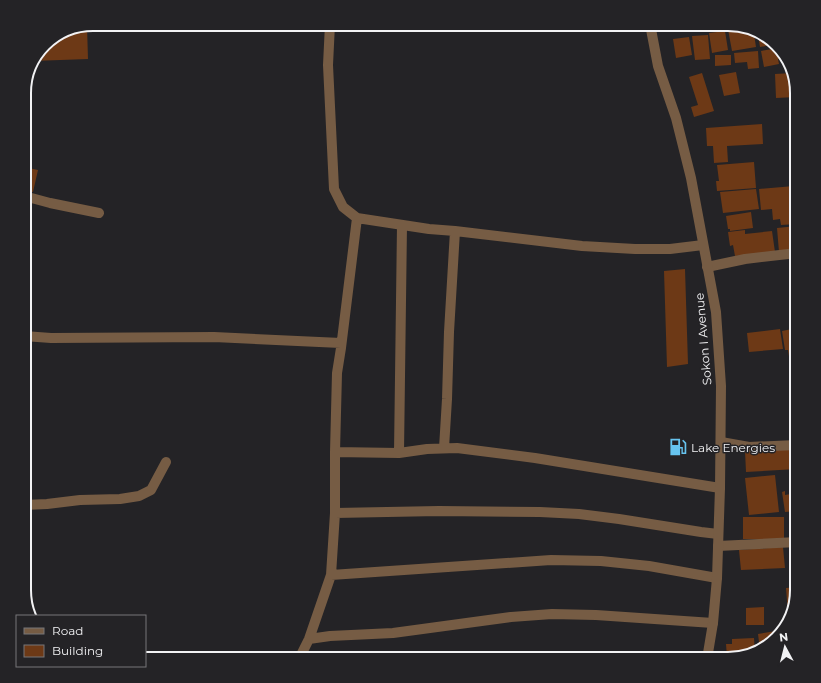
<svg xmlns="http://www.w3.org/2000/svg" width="821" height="683" font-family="Montserrat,sans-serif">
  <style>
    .building { fill: #6d3916 }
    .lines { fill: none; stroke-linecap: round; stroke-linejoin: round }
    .minor { stroke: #765c44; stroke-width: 10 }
    .tertiary { stroke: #765c44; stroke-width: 10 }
    .labels { text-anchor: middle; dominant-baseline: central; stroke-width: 3; stroke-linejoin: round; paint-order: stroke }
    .street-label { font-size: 12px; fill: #f2f2f4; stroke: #242326 }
    .poi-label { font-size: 12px; fill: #f2f2f4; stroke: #242326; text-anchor: start }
    .rim { fill: none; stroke: #f2f2f4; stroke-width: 2 }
  </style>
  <rect width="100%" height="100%" fill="#242326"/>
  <path class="building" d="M727,24L754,34L756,47L732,51Z
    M87,26L88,59L33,61L47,41Z
    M725,31L728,50L712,53L709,33Z
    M708,35L710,59L695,60L692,36Z
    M758,35L774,41L776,44L760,47Z
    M689,37L692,55L676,58L673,39Z
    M778,48L785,58L778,59L779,64L764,67L761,51Z
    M758,51L759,68L748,69L747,62L735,63L734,53Z
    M715,55H731V65L715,66Z
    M736,72L740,93L724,96L719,75Z
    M702,73L714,111L694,117L691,107L698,105L689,77Z
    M793,73L795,85L796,97L776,98L775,74Z
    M762,124L763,144L727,146L728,162L714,163L713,146H707L706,128Z
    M754,162L756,188L717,191L716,181H719L717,165Z
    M24,167L38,170L33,192L24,190Z
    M794,186L797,224L781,225L780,219L773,220L772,209L761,210L759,189Z
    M756,189L759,209L723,213L720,192Z
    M751,212L753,228L730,231V229H728L726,216Z
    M797,226V250L779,252L777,228Z
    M745,230V234L772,231L775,252L735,256L733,245L730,246L728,232Z
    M685,269L688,364L667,367L664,271Z
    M797,315V325L791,326L789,316Z
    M797,328V368L791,369L788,350H785L782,331Z
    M780,329L783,349L749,352L747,333Z
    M797,372V402H795L791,373Z
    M790,407H797V435H792Z
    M797,447V469L746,472L745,451Z
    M775,475L779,512L749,515L745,478Z
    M785,491V495L797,493V511L785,512L782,492Z
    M743,517H784V539H743Z
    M797,517V539H792L790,518Z
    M783,547L785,568L741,570L739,550Z
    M797,587V590L788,614L786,588Z
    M764,607V625H746V608Z
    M782,630L780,636L760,650L758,634Z
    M754,638L755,654L733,658V657H727L726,644H732V639Z"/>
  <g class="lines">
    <path class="minor" d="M330,24L328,65L334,189L343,207L357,218L429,229L455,231L582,246L635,249H670L703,245
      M24,196L50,203L99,213
      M707,267L745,259L797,253
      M24,336L51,338L214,337L341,343
      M721,442L749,447L797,445
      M444,448L447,399L449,332L455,231
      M335,452L399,453L427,449L457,448L535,458L720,488
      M399,453L402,225
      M24,505L47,504L80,500L120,499L139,496L151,490L166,462
      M335,513L439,511L540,512L579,514L619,519L701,532L718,534
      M718,546L797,542
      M331,575L551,560L601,561L649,566L717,578
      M309,639L330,636L393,633L511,617L552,614L596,615L713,623
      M299,659L309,639L331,575L335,513V452L337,373L341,348L357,218"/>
    <path class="tertiary" d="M650,24L658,66L676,118L691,178L716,312L721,386L720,488L717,578L713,623L707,659"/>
  </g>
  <defs>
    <g id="fuel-bare" transform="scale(1.38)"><path d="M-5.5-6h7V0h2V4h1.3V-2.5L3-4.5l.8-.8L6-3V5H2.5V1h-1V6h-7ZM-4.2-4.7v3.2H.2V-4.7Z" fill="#67c4ef" stroke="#242326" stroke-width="2.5" paint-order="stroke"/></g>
  </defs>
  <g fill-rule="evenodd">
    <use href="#fuel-bare" x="678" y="447"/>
  </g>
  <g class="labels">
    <g class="street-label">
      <text transform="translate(703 339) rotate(-95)">Sokon I Avenue</text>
    </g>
    <g class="poi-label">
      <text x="691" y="447">Lake Energies</text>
    </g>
  </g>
  <path d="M0 0H821V683H0ZM93 31H728A62 62 0 0 1 790 93V590A62 62 0 0 1 728 652H93A62 62 0 0 1 31 590V93A62 62 0 0 1 93 31Z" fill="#242326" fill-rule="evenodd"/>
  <path class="rim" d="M93 31H728A62 62 0 0 1 790 93V590A62 62 0 0 1 728 652H93A62 62 0 0 1 31 590V93A62 62 0 0 1 93 31Z"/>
  <rect x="16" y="615" width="130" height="52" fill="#242326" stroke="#767678"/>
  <rect x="24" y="628" width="20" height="6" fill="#765c44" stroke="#767678"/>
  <text x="52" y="635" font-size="12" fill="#f2f2f4">Road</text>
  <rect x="24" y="645" width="20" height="12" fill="#6d3916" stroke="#767678"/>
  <text x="52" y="655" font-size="12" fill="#f2f2f4">Building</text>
  <g transform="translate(785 647) rotate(353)" stroke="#242326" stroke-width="3" paint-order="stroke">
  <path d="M0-3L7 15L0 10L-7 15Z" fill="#f2f2f4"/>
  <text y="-6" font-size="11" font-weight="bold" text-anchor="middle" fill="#f2f2f4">N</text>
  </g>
</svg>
